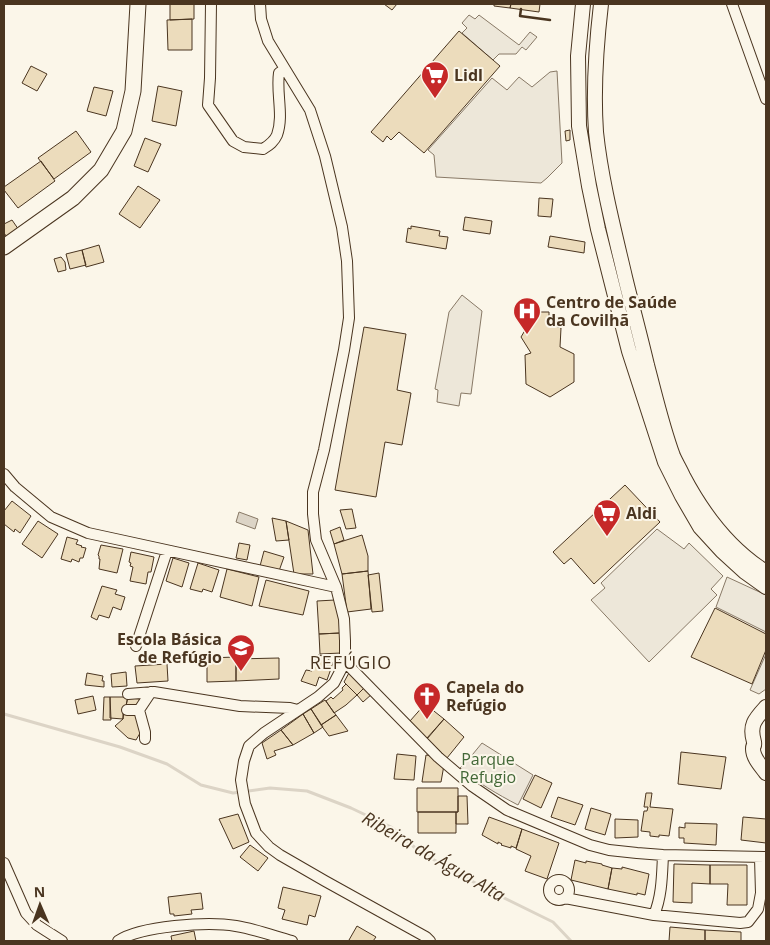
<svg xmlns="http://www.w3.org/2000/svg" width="770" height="945" font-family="'Open Sans',sans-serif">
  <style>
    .green { fill: #ede6d9; stroke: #887966 }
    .parking { fill: #ede7d9; stroke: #887966 }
    .water { fill: #dcd4c6; stroke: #887966 }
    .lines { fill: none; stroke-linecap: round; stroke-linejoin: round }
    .stream { stroke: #dcd4c6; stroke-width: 3 }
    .building { fill: #ecdcbc; stroke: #4a3520 }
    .minor-casing { stroke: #4a3520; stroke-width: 12 }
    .secondary-casing { stroke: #4a3520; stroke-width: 16 }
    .primary-casing { stroke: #4a3520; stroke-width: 17 }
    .minor { stroke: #fbf6e9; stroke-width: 10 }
    .secondary { stroke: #fbf6e9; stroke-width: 14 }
    .primary { stroke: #fbf6e9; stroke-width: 15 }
    .wall { stroke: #4a3520; stroke-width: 2.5 }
    .labels { text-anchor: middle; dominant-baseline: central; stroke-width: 4; stroke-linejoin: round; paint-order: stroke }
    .poi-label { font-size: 16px; font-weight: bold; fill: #4a3520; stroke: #fbf6e9; text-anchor: start }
    .park-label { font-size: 16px; fill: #436837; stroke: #fbf6e9 }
    .neighbourhood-label { font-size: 18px; letter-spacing: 1px; fill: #4a3520; stroke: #fbf6e9 }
    .water-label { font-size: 18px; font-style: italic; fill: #4a3520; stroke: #fbf6e9 }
  </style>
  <rect width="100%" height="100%" fill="#fbf6e9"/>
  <path class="green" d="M482,743L533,775L518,805C497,794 478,783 460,768L468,760Z"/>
  <path class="parking" d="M469,15L475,19L479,15L519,45L530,32L537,37L526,50L522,47L516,54H499L493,60L462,33L467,28L462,23Z
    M557,71L562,163L547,178L541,183L436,177L434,155L428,150L492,78L507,90L519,77L532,87L550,72Z
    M462,295L482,311L471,394L461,393L459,406L437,402L438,390L435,389L449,312Z
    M657,529L684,549L689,543L723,576L711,589L717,595L649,662L591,600L605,588L601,583Z
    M727,577L766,595V632L716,607Z
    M766,654V689L759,694L750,690Z"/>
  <path class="water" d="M239,512L258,519L255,529L236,522Z"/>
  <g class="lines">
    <path class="stream" d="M4,714L120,747L167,764L201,785L233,793L270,788L307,791L351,808L391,827L420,852L486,889L553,922L571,941"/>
  </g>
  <path class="building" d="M170,4H194V19L170,20Z
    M384,4H397L392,10Z
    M494,4H511L510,8L494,6Z
    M511,4H540L539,12L510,8Z
    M192,19V50H168L167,20Z
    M459,31L500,66L424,153L399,132L391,140L387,136L383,142L371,132Z
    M31,66L47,74L37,91L22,83Z
    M158,86L182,91L176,126L152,121Z
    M94,87L113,91L106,116L87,111Z
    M570,130V140L566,141L565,131Z
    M76,131L91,152L54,179L38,158Z
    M145,138L161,144L148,172L134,166Z
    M41,161L55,181L18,208L4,190V187Z
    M138,186L160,200L140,228L119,214Z
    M539,198L553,199L551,217L538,216Z
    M465,217L492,221L490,234L463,230Z
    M12,220L21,233L9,240L4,233V224Z
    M411,226L440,231L439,236L448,237L446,249L406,242L408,228L411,229Z
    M550,236L585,242L584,253L548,247Z
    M99,245L104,262L86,267L82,250Z
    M82,250L86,265L70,269L66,254Z
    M61,257L65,262L66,270L58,272L54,259Z
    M536,312H549V324L561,328L560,347L574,354V382L550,397L526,384L525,355L531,353L521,337Z
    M364,327L406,334L397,390L411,393L402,445L385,442L376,497L335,490Z
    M625,485L660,522L594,584L571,558L564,564L553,552Z
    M12,501L31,516L20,533L15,529L14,532L4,524V511Z
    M352,509L356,528L346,529L340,510Z
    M272,518L286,521L289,540L276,541Z
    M38,521L58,534L42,558L22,544Z
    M286,521L308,530L313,574H294Z
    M340,527L344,540L334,544L330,531Z
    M362,535L368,556V571L342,574L334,544Z
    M67,537L78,540L76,544L82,546L81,547L86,548L83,558H80L79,562L72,559L71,562L61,559Z
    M239,543L250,545L247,560L236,558Z
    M101,545L123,549L117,573L99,569L100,559H99V556L98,555Z
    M264,551L284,557L279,571L260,566Z
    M131,552L154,557L151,572H148L146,584L130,581L133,567L130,566L131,563L129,562Z
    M173,558L189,563L182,587L166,581Z
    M198,563L219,570L212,592L203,589L202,592L190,589Z
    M227,569L259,577L252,606L220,597Z
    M368,571L371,609L347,612L342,574Z
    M379,573L383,611L372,612L368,575Z
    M266,580L309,591L303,615L259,606Z
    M102,586L117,590L115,594L125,597L121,610L113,607L109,618L99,615L97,620L91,617Z
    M335,600L340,615V633L319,634L317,601Z
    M715,608L766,634V650L752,684L691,657Z
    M340,633L341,653L320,654L319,634Z
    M318,655L330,657L328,661L333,663L327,680L319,677L316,686L301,681L306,670L312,671Z
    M236,657V681L207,682V658Z
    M279,658V679L236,681V659Z
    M167,664L168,681L137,683L135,666Z
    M350,671L366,686L357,695L344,682Z
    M126,672L127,686L112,687L111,674Z
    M87,673L103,676L102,681H104V687L85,685Z
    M346,684L357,695L346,705L334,713L326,701L331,697L333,699L343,690L342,688Z
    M366,686L372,694L363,702L357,695Z
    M128,695L141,696L137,707L126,706Z
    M93,696L96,710L78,714L75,700Z
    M104,697H110L111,720H103Z
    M110,697H128L126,706L123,707V719L110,718Z
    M325,700L336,715L321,725L311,709Z
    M425,704L444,719L427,738L410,721Z
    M311,709L323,727L314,733L303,714Z
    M124,711H137L143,728L136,740L128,738L115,726L123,719Z
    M303,714L314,733L293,745L281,730Z
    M336,715L348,731L329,736L321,725Z
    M444,719L464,737L447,758L427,739Z
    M281,730L293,745L274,751L276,755L267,759L262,743Z
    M681,752L726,757L721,789L678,784Z
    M397,754L416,756L414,780L394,779Z
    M426,755L433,756L444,765L441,782H422Z
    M535,775L552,783L541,808L523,799Z
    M417,788H458V812H417Z
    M646,793H652L650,807L673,809L669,836L659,835V837L650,836V832L641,831L644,811H647L648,807H644Z
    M458,796H467L468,824H456V812H458Z
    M558,797L583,805L575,825L551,817Z
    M591,808L611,814L605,835L585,829Z
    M418,812H456V833H418Z
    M238,814L249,842L233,849L219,819Z
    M489,817L522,829L516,848L511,846V848L501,845L502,844L498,842V844L482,835Z
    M743,817L766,819V843L741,840Z
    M615,819L638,820V837L615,838Z
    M685,823L717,824L716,845L684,843V838H679V827L685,828Z
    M522,829L559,843L547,879L525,871L531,856L516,849Z
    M250,845L268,858L258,871L240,857Z
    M575,860L586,863V861L602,864V865L612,868L608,889L571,880Z
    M674,864L710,865V884L692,883V903L673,902Z
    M710,865H747V905H727L728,884H710Z
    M622,867L649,874L645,895L637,893V895L608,889L612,868L622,869Z
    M283,887L321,896L315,917L309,915L307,925L282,919L285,910L278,908Z
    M201,893L203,909L191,910L192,914L174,916V914H170L168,897Z
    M357,926L376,937L373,941H351L349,940Z
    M670,927L705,930V941H669Z
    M705,930L741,932V941H705Z
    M194,931L196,941H172L171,936Z"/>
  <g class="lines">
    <g class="minor-casing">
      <path id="minor" d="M211,4L210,78L208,105L233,141L244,147L263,149C269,145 274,142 277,135C284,116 276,93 279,73L285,69
        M260,4L261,19L268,41L310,110L325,156L342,227L347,261L349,318L344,350L324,450L313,492V514L316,540L336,587L344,619L345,641V662L334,683L318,697L264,733L249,746L244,761L241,780L245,804L256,833L269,847L280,855L325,881L426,937L430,941
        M732,4L766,99
        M4,474L15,487L51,517L88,533L336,587
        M136,646L167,551
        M345,662L438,757L472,786L507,810L590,845L609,850L637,853L663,855L766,857
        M128,694L154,692L240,706L290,708L298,710
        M127,710H139L151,692
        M139,710L145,732V739
        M4,863L26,913L37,925L62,941
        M549 890a10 10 0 1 1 20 0a10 10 0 1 1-20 0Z
        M565,898L654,915L740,923L748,922L758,909L761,893L760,858
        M654,915C662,896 662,875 663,855
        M118,941C140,926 208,921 236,926C255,929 274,936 292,941"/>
    </g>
    <g class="secondary-casing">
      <path id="secondary" d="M583,4L578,56L579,126L589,186L598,229L629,351L665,462L682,496L700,527L722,551L745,572L766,587
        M601,4C596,47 593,89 596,132C601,180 614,230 625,277C632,306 640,335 647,365C655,395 662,426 673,456C676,463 680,469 683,476C703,514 729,549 766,572
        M766,707C755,719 749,725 754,742C755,748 753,743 753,749C753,758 761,766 766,773"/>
    </g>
    <g class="primary-casing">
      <path id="primary" d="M4,247L73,198L101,170L124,131L133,91L138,4"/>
    </g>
    <use href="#minor" class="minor"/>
    <use href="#secondary" class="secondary"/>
    <use href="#primary" class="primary"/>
    <path class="wall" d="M521,9L520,16L550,20"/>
  </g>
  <defs>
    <g id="supermarket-pin" transform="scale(1.4375)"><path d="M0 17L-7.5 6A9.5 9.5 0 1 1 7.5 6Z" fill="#c62828" stroke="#fbf6e9"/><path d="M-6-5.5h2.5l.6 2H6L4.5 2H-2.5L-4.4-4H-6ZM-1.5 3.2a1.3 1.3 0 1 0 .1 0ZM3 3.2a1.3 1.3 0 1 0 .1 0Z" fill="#fff"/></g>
    <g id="hospital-pin" transform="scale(1.4375)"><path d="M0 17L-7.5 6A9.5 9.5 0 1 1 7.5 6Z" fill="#c62828" stroke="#fbf6e9"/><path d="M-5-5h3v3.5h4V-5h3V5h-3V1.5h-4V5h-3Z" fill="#fff"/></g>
    <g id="school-pin" transform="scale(1.4375)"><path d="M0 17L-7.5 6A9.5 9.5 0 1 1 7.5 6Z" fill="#c62828" stroke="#fbf6e9"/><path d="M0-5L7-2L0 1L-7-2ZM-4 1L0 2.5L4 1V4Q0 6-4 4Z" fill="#fff"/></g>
    <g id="church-pin" transform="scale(1.4375)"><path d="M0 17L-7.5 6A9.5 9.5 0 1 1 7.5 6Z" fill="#c62828" stroke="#fbf6e9"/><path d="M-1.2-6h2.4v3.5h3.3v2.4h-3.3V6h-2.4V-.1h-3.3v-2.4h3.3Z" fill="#fff"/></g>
  </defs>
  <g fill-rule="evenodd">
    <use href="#supermarket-pin" x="435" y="75"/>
    <use href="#hospital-pin" x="527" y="311"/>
    <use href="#supermarket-pin" x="607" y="513"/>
    <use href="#school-pin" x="241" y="648"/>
    <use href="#church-pin" x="427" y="696"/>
  </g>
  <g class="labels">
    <g class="poi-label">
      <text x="454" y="75">Lidl</text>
      <text x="546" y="302">Centro de Saúde<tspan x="546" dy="18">da Covilhã</tspan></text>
      <text x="626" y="513">Aldi</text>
      <text x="222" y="639" text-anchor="end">Escola Básica<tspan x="222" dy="18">de Refúgio</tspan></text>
      <text x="446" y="687">Capela do<tspan x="446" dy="18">Refúgio</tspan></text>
    </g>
    <g class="park-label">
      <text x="488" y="759">Parque<tspan x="488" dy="18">Refugio</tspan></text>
    </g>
    <g class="neighbourhood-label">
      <text x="351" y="662">REFÚGIO</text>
    </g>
    <g class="water-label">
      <text transform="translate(434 856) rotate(30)">Ribeira da Água Alta</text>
    </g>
  </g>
  <rect width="770" height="945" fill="none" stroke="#4a3520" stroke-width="10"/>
  <g transform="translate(40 905) rotate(358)" stroke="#fbf6e9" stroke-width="4" paint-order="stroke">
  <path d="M0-4L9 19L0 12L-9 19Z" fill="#4a3520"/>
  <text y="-8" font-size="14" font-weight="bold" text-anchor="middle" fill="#4a3520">N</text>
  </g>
</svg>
